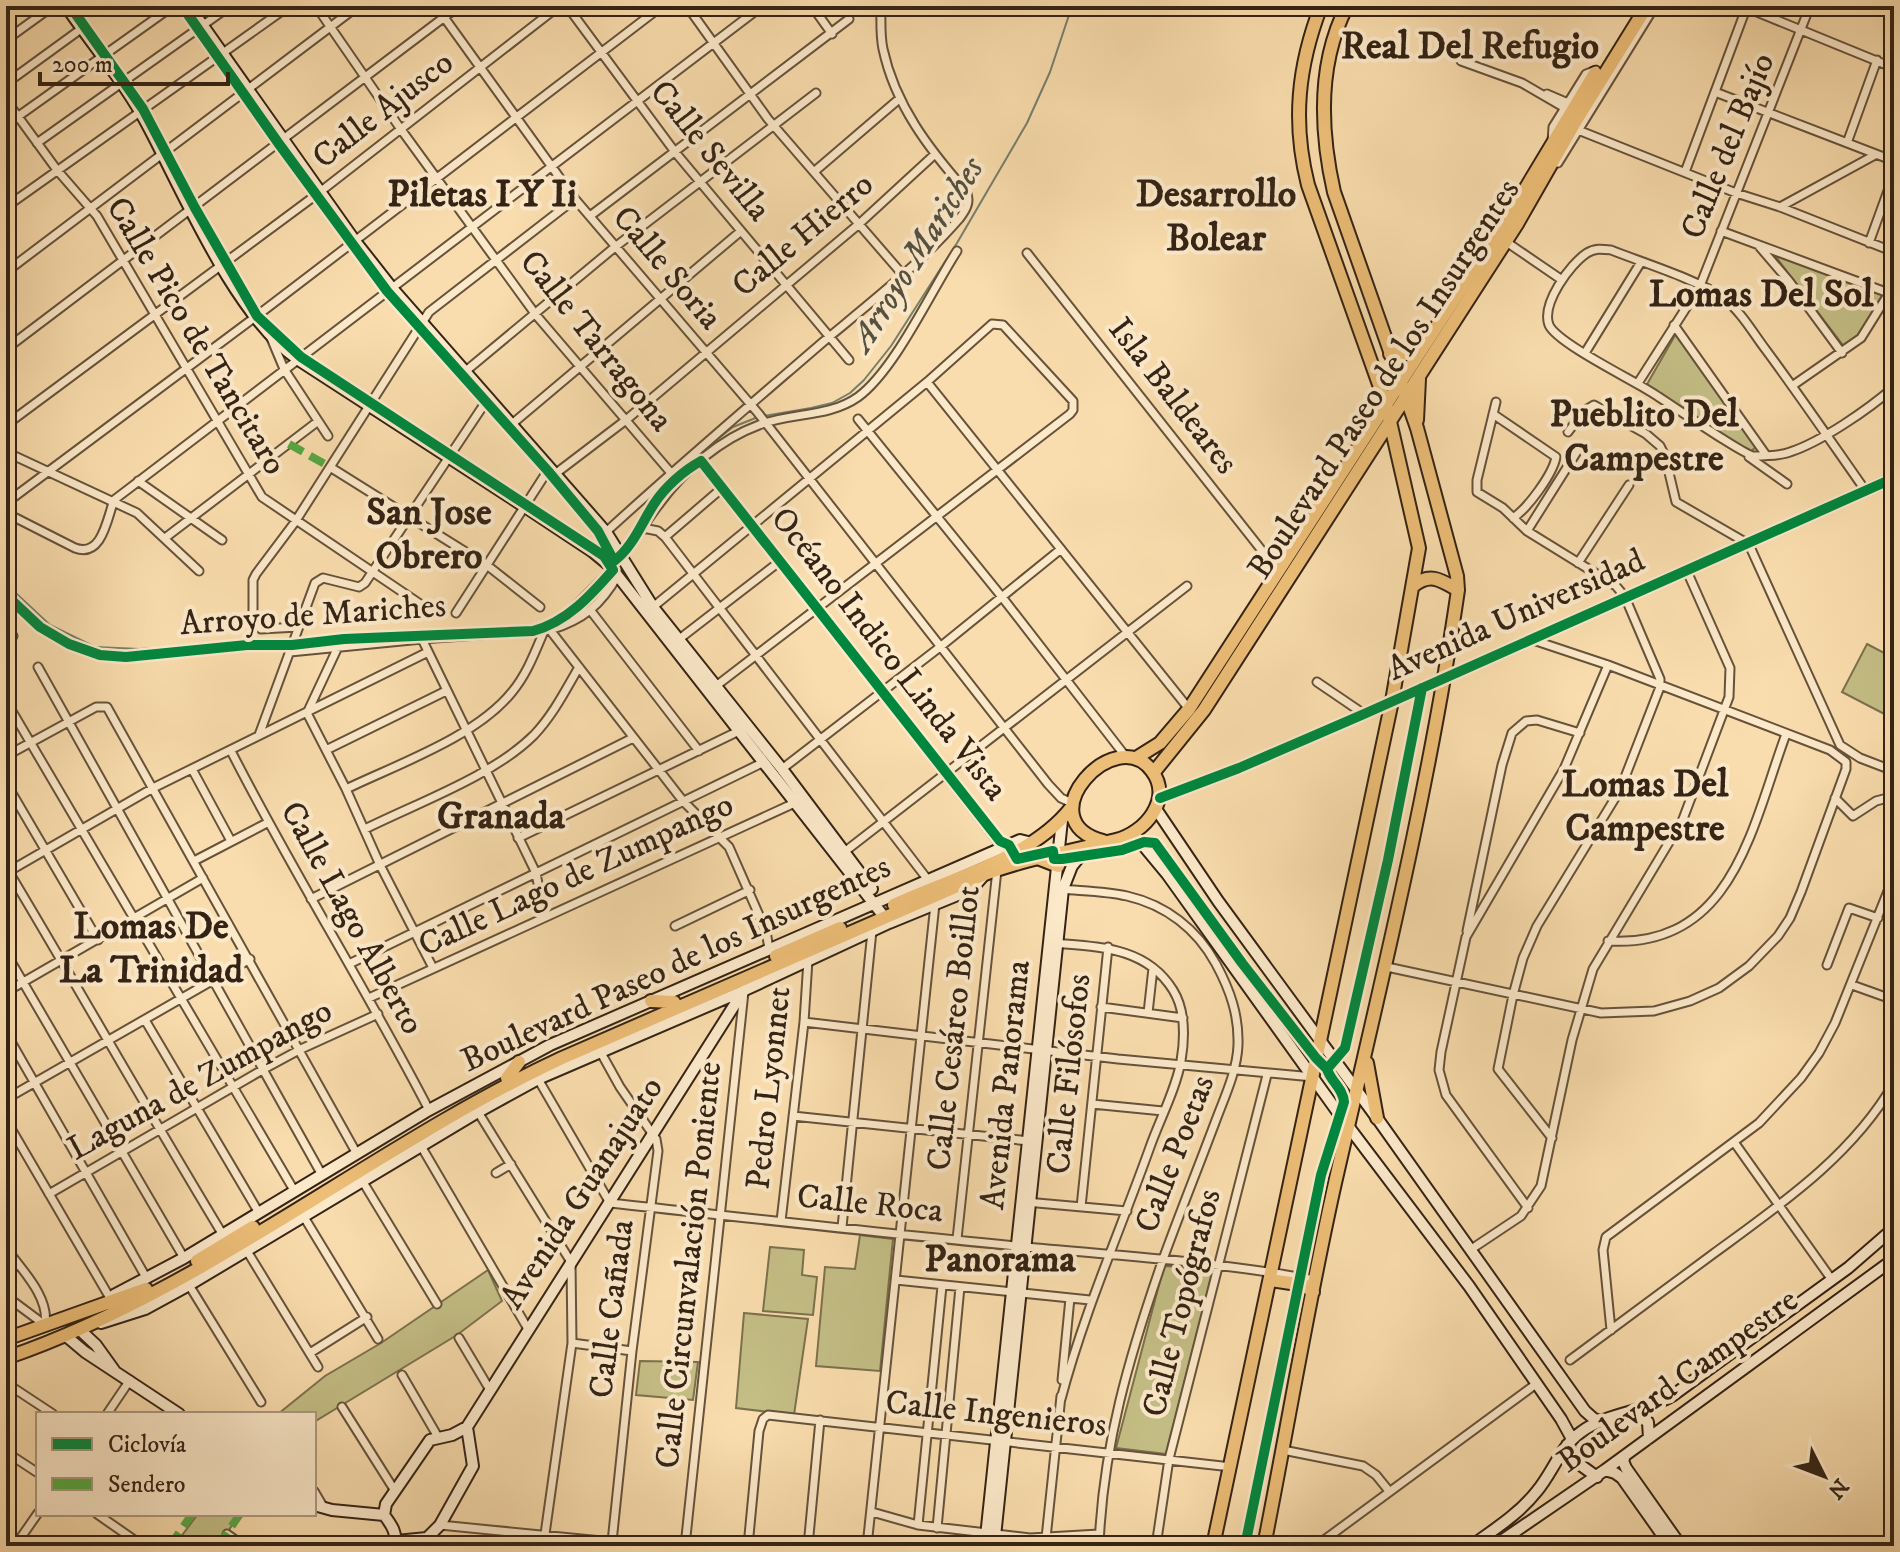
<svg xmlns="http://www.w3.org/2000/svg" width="1900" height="1552" font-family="'IM FELL DW Pica',serif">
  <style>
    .green { fill: #c4bf86; stroke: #7c714e; stroke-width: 2 }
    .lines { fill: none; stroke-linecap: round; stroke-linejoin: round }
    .stream { stroke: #747f6e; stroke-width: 2 }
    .street-casing { stroke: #66523b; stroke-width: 11 }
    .secondary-casing { stroke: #342315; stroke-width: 14 }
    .primary-casing { stroke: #342315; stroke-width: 16 }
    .street { stroke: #fce9ca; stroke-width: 7 }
    .secondary { stroke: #fce9ca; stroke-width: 10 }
    .primary { stroke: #edbe77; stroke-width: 12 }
    .quiet { stroke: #54aa42; stroke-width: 8; stroke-dasharray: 16 8; stroke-linecap: butt }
    .cycleway-casing { stroke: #fce9ca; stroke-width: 15 }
    .cycleway { stroke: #00873e; stroke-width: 10 }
    .labels { text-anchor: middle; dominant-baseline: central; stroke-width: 8; stroke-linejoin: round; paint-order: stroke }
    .street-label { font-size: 34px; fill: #342315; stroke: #fce9ca }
    .water-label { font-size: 36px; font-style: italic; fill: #545141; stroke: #fce9ca }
    .quarter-label { font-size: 38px; font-weight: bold; fill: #342315; stroke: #fce9ca }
  </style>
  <rect width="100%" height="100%" fill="#faddae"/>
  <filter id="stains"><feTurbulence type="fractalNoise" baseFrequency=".0025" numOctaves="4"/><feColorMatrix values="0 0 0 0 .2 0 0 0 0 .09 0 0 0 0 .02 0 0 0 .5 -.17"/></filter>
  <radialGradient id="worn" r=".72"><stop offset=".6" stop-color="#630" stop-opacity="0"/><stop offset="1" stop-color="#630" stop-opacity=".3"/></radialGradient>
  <path class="green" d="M1773,253L1883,293C1874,315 1863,332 1845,348Z
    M1677,332L1756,444V447L1750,452L1646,386Z
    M1867,644L1894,658V719L1842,692Z
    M860,1235L893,1239L880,1371L816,1366L825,1267L855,1269Z
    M770,1247L804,1250L802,1275L817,1277L813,1315L763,1311Z
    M1164,1266L1213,1270L1166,1454L1116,1448Z
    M488,1270L502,1301L457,1335L314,1422V1414H278L325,1376L381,1343Z
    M744,1313L808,1319L794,1415L736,1408Z
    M640,1361L698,1362L693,1400L636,1395Z
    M198,1514H239L219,1546H174Z"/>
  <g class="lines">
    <path class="stream" d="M764,416L811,408L832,403L850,393L864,380L891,346L957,243L1027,123L1050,72L1072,6
      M706,448L733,427L758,417
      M641,523L658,494L695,457
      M624,545L631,538
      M6,584L50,625L95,647L139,649L290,640
      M540,627L563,612L602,573
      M296,640L510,629"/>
    <g class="street-casing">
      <path id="street" d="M316,6L400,128L536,315L671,473
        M436,6L575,199L758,413L1048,784L1061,798L1072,803
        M567,6L675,152L849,360
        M687,6L768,119L903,275
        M812,6L832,34
        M1747,8L1894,68
        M6,40L53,6
        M1461,61L1522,83L1565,108
        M15,77L81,29
        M1715,92L1894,161
        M1547,94L1568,103
        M6,100L57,170L97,216L262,497L426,608
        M6,125L173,6
        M1578,130L1736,193L1780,207L1894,252
        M1552,142L1553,127L1586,74L1596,70
        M37,143L230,6
        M1847,143L1877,60
        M1558,163L1655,6
        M815,171L899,99
        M1685,172L1747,6
        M6,207L289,6
        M1780,207L1875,155
        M590,216L849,19
        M1721,231L1894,295
        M1505,241L1562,280
        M1869,243L1894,174
        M1758,245L1789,281L1842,353
        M1027,253L1278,571
        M6,272L358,6
        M1674,325L1766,455
        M271,338L284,369L328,436
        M6,349L459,6
        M1585,353L1641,262
        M467,370L615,247L816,93
        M927,382L1189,709
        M1638,383L1700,286L1810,6
        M1792,386L1861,338L1889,293
        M1496,402L1477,480V492L1503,508L1527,531L1616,586L1625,597L1660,679V687L1620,790L1537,926L1523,958L1513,995L1498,1069L1552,1138
        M1493,414L1556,457C1553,474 1528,508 1513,518
        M858,419L1002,597L1126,757
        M512,424L741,231
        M6,425L316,195L559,6
        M1568,432L1584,411L1594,405L1646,434L1660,446L1665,456L1676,502L1745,542L1751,549L1840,745L1860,758L1894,771
        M6,452L137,513L199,571
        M1749,457L1787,484
        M701,461L1003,848
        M330,467L488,566L540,607
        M555,474L626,420L859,224L934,155
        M138,481L222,540
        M1865,490C1832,443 1800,396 1766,350C1753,333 1741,311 1723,298C1699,280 1641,262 1611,250C1602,249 1595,248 1587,253C1570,264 1541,304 1549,325C1557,343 1631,379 1651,392C1666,401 1745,456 1754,456C1766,456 1780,456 1790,452C1821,442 1869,409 1894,387
        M6,503L254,318L662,6
        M6,513L75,548C102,558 107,519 114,500L762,6
        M643,528L658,531L665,537L928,880
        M1527,531L1578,450
        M606,532C677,467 750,405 823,342C870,303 919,265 959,219C966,210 971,202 966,191C929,149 895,105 883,49C880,35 881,20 881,6
        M665,537L721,489
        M165,538L317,422
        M620,557C635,540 646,521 660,503C684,470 721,439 759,425C792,412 828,418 858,397C895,370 931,291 957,251
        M1578,563L1629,485
        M653,607L927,382L992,324L1003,325L1073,401V410L1070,414L716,686
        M591,611L699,751
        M456,613L550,467
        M298,627L261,629L253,620V580L256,574L295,522L429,312L575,199
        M550,630L683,801L729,847L766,931L769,949
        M6,631L13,636L6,647
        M422,639L536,873L544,916
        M678,640L779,562
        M290,652L422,639L550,630C583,620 601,605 618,575
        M38,667L322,1175
        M1317,682L1364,714
        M6,701L295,1192
        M308,711L338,647
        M307,713L346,789L380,865L433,968
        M259,735L315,583L323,578L359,587L365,583L489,397
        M326,750L446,691
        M231,751C293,873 366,988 429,1110
        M6,756L96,707H107L357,1154
        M192,769L231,841
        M782,769L940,647L1061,549
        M6,783L98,940
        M346,789C398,764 476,737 512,692C527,674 535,652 544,631
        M1835,798L1853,816L1876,801L1891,797
        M365,829C417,803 493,776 534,735C553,715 565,691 579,667
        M518,838L743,729
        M843,853L1187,586
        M194,861L267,823
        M6,867C79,989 149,1113 223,1235
        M6,873L153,788L428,652
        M1061,889C1083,891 1106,891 1127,896C1166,905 1197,929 1216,964C1230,990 1239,1015 1238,1045C1237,1071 1225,1096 1216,1120C1198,1168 1179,1215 1162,1262C1129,1357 1103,1445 1099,1546
        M311,899L633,738
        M675,926L750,890
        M1467,931L1502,765L1512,733L1526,721L1537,720L1580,733
        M1608,941C1733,949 1752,826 1786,734
        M1054,943C1100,947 1146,947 1173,990C1186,1011 1185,1037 1181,1061C1176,1089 1160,1119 1150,1147C1120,1231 1084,1312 1061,1399
        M6,953L184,1258
        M349,964L764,762
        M1827,965L1849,908L1878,918
        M1387,967L1601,1013L1654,1011L1690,1001L1719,988L1749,966L1778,936L1790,918L1801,892L1846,769V762L1830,750L1608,665L1533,640
        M1852,985L1894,1000
        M6,992L203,878
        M369,998L799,801
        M1101,1007L1183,1018
        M1148,1013L1153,968
        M145,1020L259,1213
        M804,1022L1118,1059L1313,1077
        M6,1033L147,1279
        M600,1051L620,1087L656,1139L658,1151L632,1351L612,1542
        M538,1079L610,1203C749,1218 888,1234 1026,1247C1123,1256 1220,1262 1315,1280
        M6,1099L250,959
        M1092,1104L1163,1111
        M478,1112L571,1262L572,1343L545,1534
        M793,1116L1029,1141
        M6,1120L110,1298
        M1734,1142L1832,1280
        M421,1146L528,1329
        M496,1173L511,1164
        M363,1182L437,1304
        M49,1194L264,1069L301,1049L378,1014
        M1026,1202L1127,1211
        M1081,1207L1108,947
        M1528,1208L1446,1095L1439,1070L1441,1052L1466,937L1564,769L1608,665
        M304,1217L378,1339
        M781,1221L804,1022L808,960
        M842,1227L872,931
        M957,1239L997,870
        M6,1248C21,1269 50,1297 45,1325
        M1470,1250L1521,1216L1541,1186L1572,1040L1593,969L1683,819L1729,697L1730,668L1686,569
        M247,1251L318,1367
        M6,1270L18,1265
        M896,1280L1090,1300
        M189,1285L261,1402
        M6,1296L45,1325
        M1611,1330L1603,1250L1606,1237L1759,1123L1801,1078L1819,1053L1835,1023L1894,876
        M459,1338L490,1390
        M572,1343L632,1351
        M310,1353L367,1317
        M1570,1360C1618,1324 1666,1289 1713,1254C1780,1205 1852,1156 1894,1083
        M402,1375L438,1437
        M1062,1380L1070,1298
        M6,1383L53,1414
        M342,1407L395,1491
        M107,1414L130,1380
        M1283,1450L1363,1466L1376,1475L1389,1491
        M6,1452L38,1473
        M314,1491L324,1508
        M872,1512L918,1525L1030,1538L1099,1534
        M97,1514L143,1546
        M440,1525L653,1546
        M918,1525L942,1286
        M937,1528L960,1287
        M227,1534L244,1546
        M1046,1538L1061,1396
        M15,1546L38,1513
        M685,1546L744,992
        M748,1546L759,1431L763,1419L768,1415L1231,1467
        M808,1546L820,1420
        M867,1546L935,904
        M1156,1546L1169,1459L1267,1075
        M1316,1546L1536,1384"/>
    </g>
    <g class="secondary-casing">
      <path id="secondary" d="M66,6C93,46 127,85 149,128C185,196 235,315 297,359L525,507L593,552L610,566L889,923
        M189,6L355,241L392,288L606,532L653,607L782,769L872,889
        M1160,798L1239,768L1364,714L1894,478
        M1156,809L1218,901L1377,1118L1585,1411L1594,1419L1603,1421
        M1133,833L1167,874L1339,1114L1469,1286L1561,1419L1572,1439
        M114,1295L184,1258L429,1110L550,1045L1020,840L1032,843
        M101,1323L145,1309L189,1285L478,1112L538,1079L745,990L889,923L972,889L985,874
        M80,1330L96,1345L114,1370
        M66,1336L85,1352L179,1414
        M1634,1413L1648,1422L1649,1438
        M1567,1445L1579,1464L1597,1477
        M1625,1456L1623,1461L1626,1468L1681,1546
        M1605,1470L1615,1473L1622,1478L1670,1546
        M314,1505L332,1510L384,1515
        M396,1541L427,1538L440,1525L473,1466L467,1427
        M393,1546C399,1535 391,1524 384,1515L386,1504L430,1440L452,1435L467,1427L744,990
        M985,1546L1062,820
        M994,1546L1063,889L1072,866L1090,844
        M1471,1546C1495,1529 1519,1514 1537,1491C1553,1472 1560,1447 1581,1432C1606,1413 1644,1412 1672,1396L1848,1268L1894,1228
        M1494,1546L1605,1470L1894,1259"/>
    </g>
    <g class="primary-casing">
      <path id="primary" d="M1390,354H1406L1423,347
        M1417,420L1419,379
        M1413,586C1430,572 1441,580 1458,590
        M1136,758L1160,743L1189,709L1521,196L1595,73
        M1154,772L1204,710L1517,224L1577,119L1647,6
        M1035,857L1058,866
        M894,905C951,878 1031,859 1071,808
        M776,956L840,928
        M651,1001L674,1002
        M1367,1063L1377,1118
        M507,1078L519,1062
        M197,1261L253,1227
        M1270,1280L1304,1285L1313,1292
        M6,1339L146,1289
        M6,1358C207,1289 371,1147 562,1058L985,874C1028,858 1072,851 1116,840C1145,833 1173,799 1152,771C1116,721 1025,820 1103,841
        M1213,1546L1392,701L1419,548L1386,404L1308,185C1292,122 1298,66 1321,6
        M1264,1546C1288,1425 1308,1303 1335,1183C1380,986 1429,790 1458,590L1457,576L1417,428L1334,192C1320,130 1317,64 1347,6"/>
    </g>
    <use href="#street" class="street"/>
    <use href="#secondary" class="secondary"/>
    <use href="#primary" class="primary"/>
    <path class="quiet" d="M289,444L330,467
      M170,1546L192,1514
      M218,1546L240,1514"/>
    <g class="cycleway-casing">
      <path id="cycleway" d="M182,6L279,144L387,291L548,471L598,531L614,561C633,547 642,522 654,504C665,487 683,471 701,461L1000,841L1009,845L1017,859L1053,851L1054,859H1062L1122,850L1144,842L1155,843L1242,963L1316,1058L1327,1069
        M6,595L40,627L69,644L100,655L126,657L247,645H292L344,639L533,631C567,622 591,595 613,570L604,556L301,357L257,316L195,208L143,109L70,6
        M1160,798L1239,768L1364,714L1894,478
        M1245,1546L1321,1175L1344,1102C1343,1088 1331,1082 1327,1069L1345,1048L1388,860L1422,688"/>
    </g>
    <use href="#cycleway" class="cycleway"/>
  </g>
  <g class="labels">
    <g class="street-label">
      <text transform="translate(383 110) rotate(-38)">Calle Ajusco</text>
      <text transform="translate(1728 146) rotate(-68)">Calle del Bajío</text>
      <text transform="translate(710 151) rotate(51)">Calle Sevilla</text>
      <text transform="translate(803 235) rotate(-40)">Calle Hierro</text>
      <text transform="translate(667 268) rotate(50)">Calle Soria</text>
      <text transform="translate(196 336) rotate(59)">Calle Pico de Tancitaro</text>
      <text transform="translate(596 341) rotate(51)">Calle Tarragona</text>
      <text transform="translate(1384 379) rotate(-57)">Boulevard Paseo de los Insurgentes</text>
      <text transform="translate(1173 396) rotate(52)">Isla Baldeares</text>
      <text transform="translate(313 615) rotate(-4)">Arroyo de Mariches</text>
      <text transform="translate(1516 615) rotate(-24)">Avenida Universidad</text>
      <text transform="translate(889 654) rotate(52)">Océano Indico Linda Vista</text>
      <text transform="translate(576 875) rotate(-25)">Calle Lago de Zumpango</text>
      <text transform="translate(352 918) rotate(61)">Calle Lago Alberto</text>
      <text transform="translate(676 964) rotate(-25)">Boulevard Paseo de los Insurgentes</text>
      <text transform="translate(954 1028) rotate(-84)">Calle Cesáreo Boillot</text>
      <text transform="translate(1069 1074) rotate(-84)">Calle Filósofos</text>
      <text transform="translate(200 1080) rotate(-29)">Laguna de Zumpango</text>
      <text transform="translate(1006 1085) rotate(-84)">Avenida Panorama</text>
      <text transform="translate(769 1088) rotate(-84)">Pedro Lyonnet</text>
      <text transform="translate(1175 1154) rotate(-69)">Calle Poetas</text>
      <text transform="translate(582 1193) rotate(-57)">Avenida Guanajuato</text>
      <text transform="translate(870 1204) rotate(6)">Calle Roca</text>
      <text transform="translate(689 1265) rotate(-84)">Calle Circunvalación Poniente</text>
      <text transform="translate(1182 1303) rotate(-76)">Calle Topógrafos</text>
      <text transform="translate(612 1309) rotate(-83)">Calle Cañada</text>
      <text transform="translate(1678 1381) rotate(-36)">Boulevard Campestre</text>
      <text transform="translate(996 1414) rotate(6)">Calle Ingenieros</text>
    </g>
    <g class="water-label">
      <text transform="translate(917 254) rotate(-58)">Arroyo Mariches</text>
    </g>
    <g class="quarter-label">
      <text x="1470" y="47">Real Del Refugio</text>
      <text x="482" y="195">Piletas I Y Ii</text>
      <text x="1216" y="195">Desarrollo<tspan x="1216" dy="44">Bolear</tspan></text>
      <text x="1761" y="295">Lomas Del Sol</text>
      <text x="1644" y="415">Pueblito Del<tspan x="1644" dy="44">Campestre</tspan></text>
      <text x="429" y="513">San Jose<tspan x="429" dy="44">Obrero</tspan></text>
      <text x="1645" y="785">Lomas Del<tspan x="1645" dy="44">Campestre</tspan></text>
      <text x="501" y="817">Granada</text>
      <text x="151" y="927">Lomas De<tspan x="151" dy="44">La Trinidad</tspan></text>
      <text x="1000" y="1260">Panorama</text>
    </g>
  </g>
  <rect width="1900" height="1552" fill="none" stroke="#faddae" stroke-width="32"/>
  <rect x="8" y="8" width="1884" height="1536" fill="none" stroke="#342315" stroke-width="4"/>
  <rect x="16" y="16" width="1868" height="1520" fill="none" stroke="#342315" stroke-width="2"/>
  <rect x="36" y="1412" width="280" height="104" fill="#fce9ca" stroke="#ac9a82" stroke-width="2"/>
  <rect x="52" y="1438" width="40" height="12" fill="#00873e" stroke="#ac9a82" stroke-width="2"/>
  <text x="108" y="1452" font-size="24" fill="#342315">Ciclovía</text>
  <rect x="52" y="1478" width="40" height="12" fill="#54aa42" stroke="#ac9a82" stroke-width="2"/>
  <text x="108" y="1492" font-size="24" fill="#342315">Sendero</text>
  <g transform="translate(1824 1476) rotate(132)" stroke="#fce9ca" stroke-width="6" paint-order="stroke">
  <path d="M0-6L14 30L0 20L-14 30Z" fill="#342315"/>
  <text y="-12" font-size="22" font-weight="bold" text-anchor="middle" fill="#342315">N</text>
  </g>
  <path d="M40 72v12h188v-12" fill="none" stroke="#342315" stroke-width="4"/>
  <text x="52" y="72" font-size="24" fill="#342315" stroke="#fce9ca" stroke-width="6" paint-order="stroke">200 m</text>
  <rect width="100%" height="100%" filter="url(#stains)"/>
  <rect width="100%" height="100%" fill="url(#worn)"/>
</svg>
